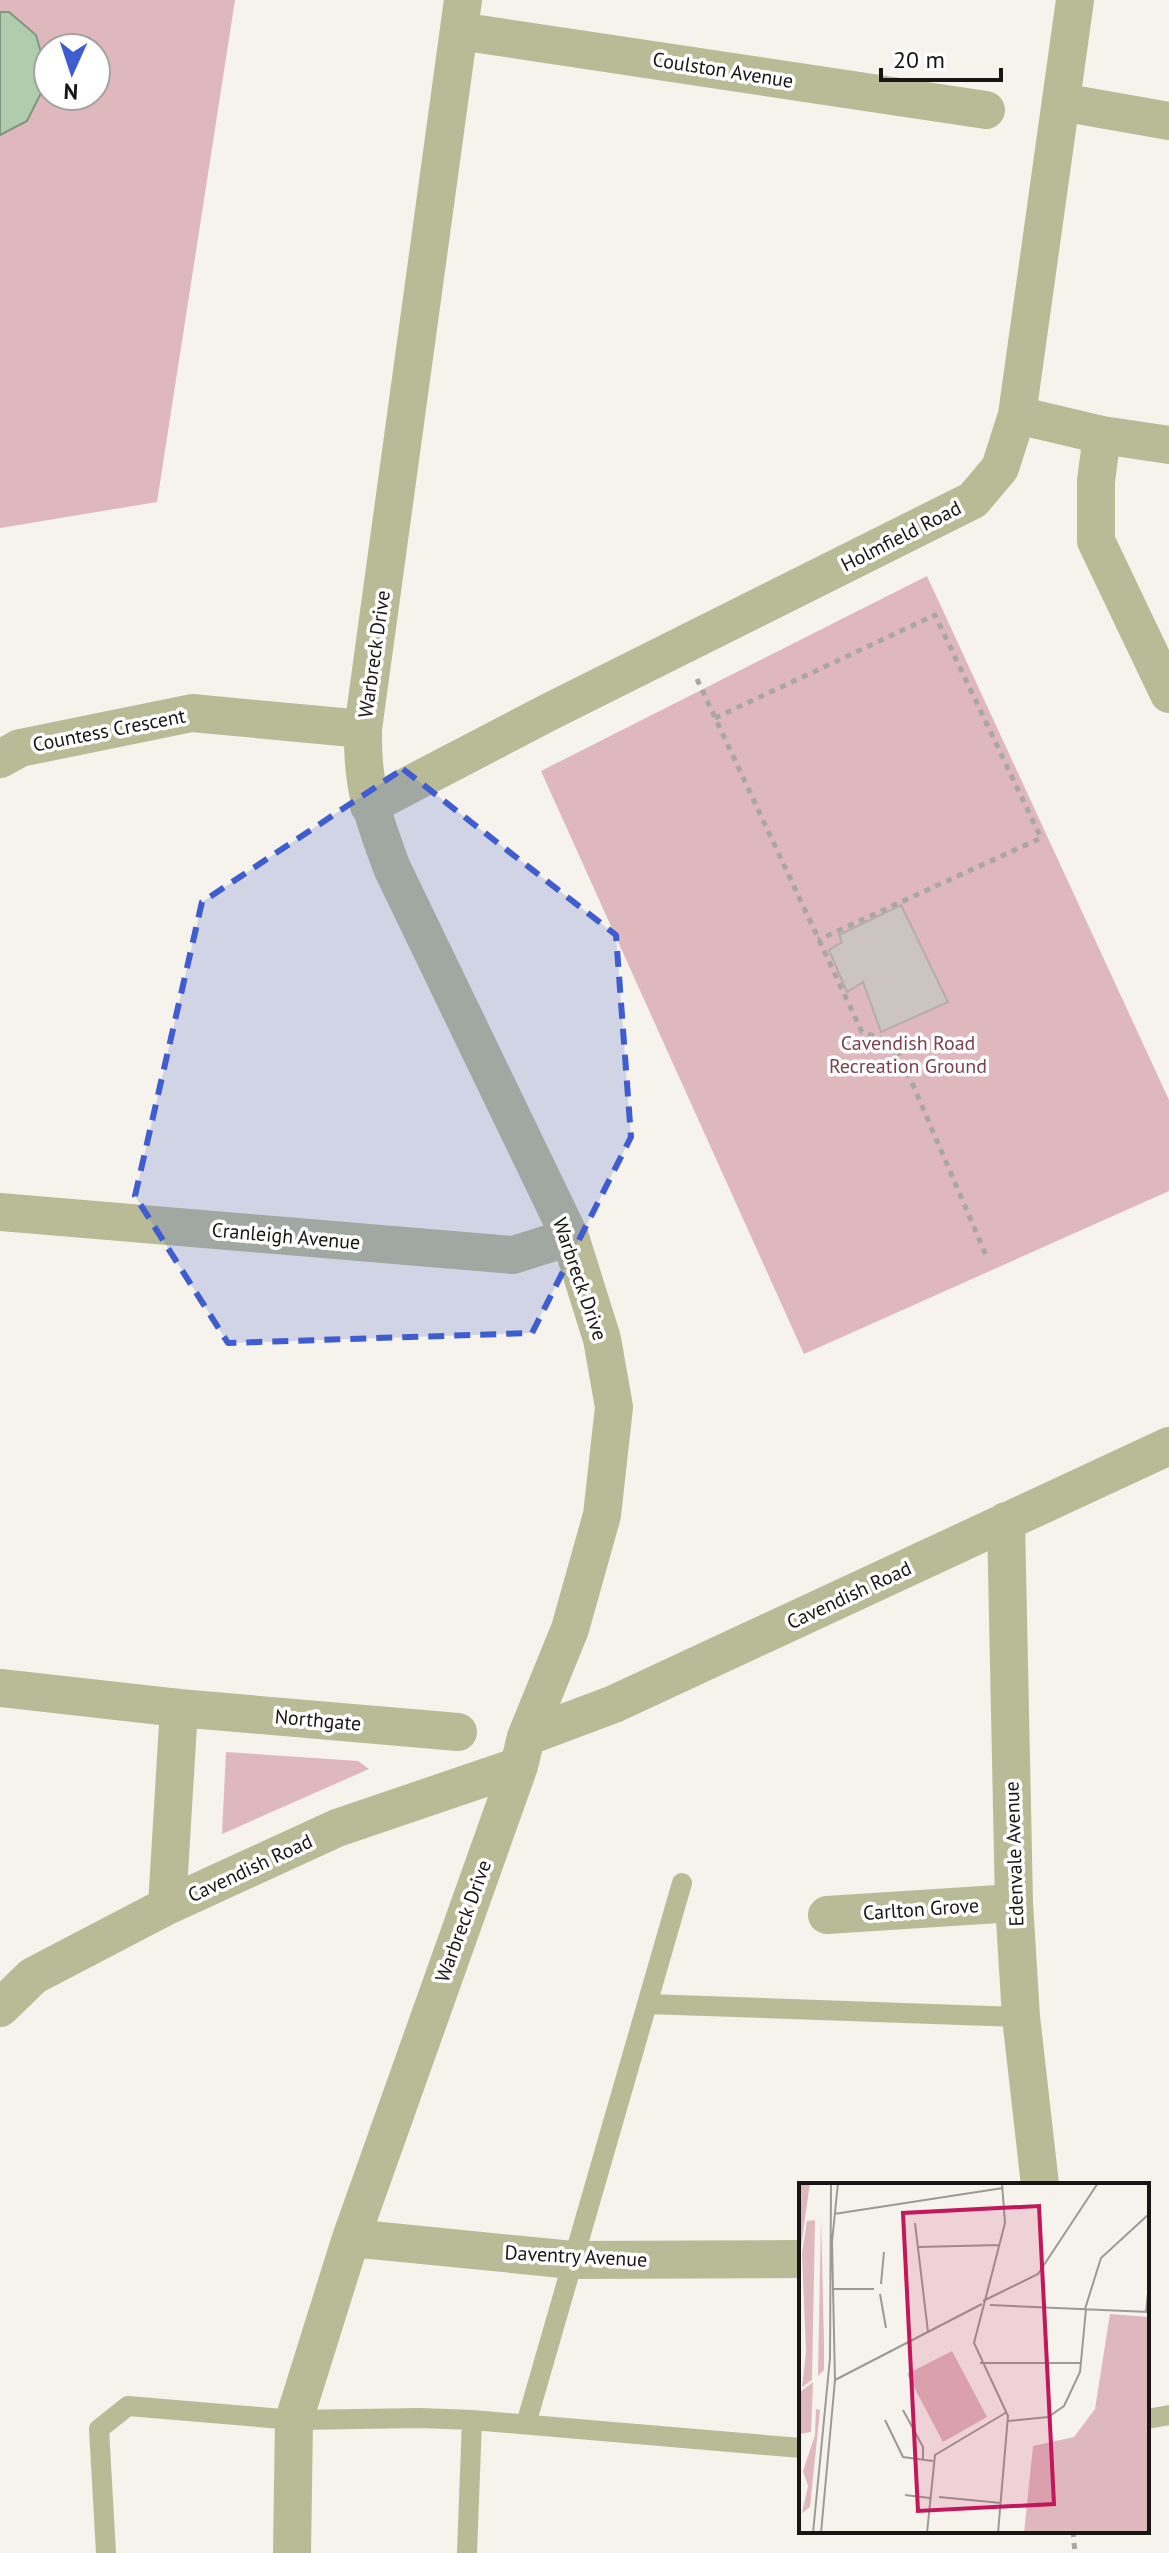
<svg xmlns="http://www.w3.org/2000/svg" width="1169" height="2553" font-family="'PT Sans',sans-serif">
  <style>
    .green { fill: #deb8bd; fill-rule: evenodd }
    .water { fill: #afcdad; stroke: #81967f; stroke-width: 2 }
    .building { fill: #cbc4c1; stroke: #b4adaa; stroke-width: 2 }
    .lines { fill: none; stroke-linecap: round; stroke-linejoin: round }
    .path { stroke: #aaa7a3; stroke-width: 5; stroke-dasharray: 6 6; stroke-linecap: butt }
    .service { stroke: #b9bb96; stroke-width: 20 }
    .minor { stroke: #b9bb96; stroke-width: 38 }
    .marked { fill: #3f5dcf; fill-opacity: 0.2; stroke: #3f5dcf; stroke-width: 6; stroke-dasharray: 16 10; stroke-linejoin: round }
    .labels { text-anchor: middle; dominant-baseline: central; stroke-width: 7; stroke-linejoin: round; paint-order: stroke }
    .street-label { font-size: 20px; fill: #171614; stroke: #fff }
    .park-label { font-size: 20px; fill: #7c3f4b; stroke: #fff }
    .inset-road { fill: none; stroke: #9d9a96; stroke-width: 2 }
    .view { fill: #c2185b; fill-opacity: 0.15; stroke: #c2185b; stroke-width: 4 }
    .inset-edge { fill: none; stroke: #171614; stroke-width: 4 }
  </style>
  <rect width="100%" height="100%" fill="#f6f2ec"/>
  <path class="green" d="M0,0H235L157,502L0,528ZM48,48H96V96H48Z
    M927,576L1169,1100V1191L804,1354L541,771Z
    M226,1752L358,1761L369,1769L222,1834Z"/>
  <path class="water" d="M0,12H9L36,35L44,63L42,91L27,121L0,135Z"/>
  <path class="building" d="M901,905L948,1002L881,1032L863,982L847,992L829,950L842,942L839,935Z"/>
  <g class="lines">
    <path class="path" d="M697,679L862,1032L895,1043L986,1255
      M715,718L935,615L1041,838L818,940
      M1073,2531L1075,2553"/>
    <path class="service" d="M647,2004L1021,2017
      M1147,2419L1169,2415
      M526,2424L682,1883
      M106,2553L99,2429L128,2406L294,2420L420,2418L472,2420L801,2448
      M467,2553L472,2420"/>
    <path class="minor" d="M459,31L986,110
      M1061,102L1169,121
      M1017,415L1102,435L1169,445
      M1102,435L1096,481V541L1169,694
      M0,759L20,748L192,713L363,729
      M369,806L549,712L973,500L1000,468L1017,415L1075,0
      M0,1212L513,1255L570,1237
      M1006,1521L1014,1903L1021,2017L1040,2185
      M0,1688L179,1708L458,1732
      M526,1737L614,1704L1169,1446
      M167,1906L179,1708
      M827,1915L1014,1903
      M0,2008L33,1976L167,1906L337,1828L519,1766
      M351,2238L573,2260L801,2259
      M292,2553L294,2420L351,2238L519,1766L526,1737L570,1629L602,1515L614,1407L602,1339L570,1237L392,868C372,814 362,787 363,729L463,0"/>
  </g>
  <path class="marked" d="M403,769L616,935L631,1137L532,1333L228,1343L135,1196L202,902Z"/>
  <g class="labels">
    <g class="street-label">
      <text transform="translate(723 70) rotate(9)">Coulston Avenue</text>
      <text transform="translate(901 536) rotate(-27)">Holmfield Road</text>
      <text transform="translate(374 654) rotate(-82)">Warbreck Drive</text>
      <text transform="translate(109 730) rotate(-11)">Countess Crescent</text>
      <text transform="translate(286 1236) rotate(5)">Cranleigh Avenue</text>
      <text transform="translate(580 1279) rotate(71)">Warbreck Drive</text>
      <text transform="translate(849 1595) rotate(-25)">Cavendish Road</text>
      <text transform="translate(318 1720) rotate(5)">Northgate</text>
      <text transform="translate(1014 1854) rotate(-92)">Edenvale Avenue</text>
      <text transform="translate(250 1868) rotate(-25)">Cavendish Road</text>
      <text transform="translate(921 1909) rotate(-4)">Carlton Grove</text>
      <text transform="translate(463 1921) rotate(-70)">Warbreck Drive</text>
      <text transform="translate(576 2256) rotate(3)">Daventry Avenue</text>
    </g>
    <g class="park-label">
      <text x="908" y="1043">Cavendish Road<tspan x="908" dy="23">Recreation Ground</tspan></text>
    </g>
  </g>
  <g transform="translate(799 2183)">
    <rect width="350" height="350" fill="#f6f2ec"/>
    <path d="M0,0H11L0,78ZM22,36L25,160V187L19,193ZM16,37L13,197L3,204L7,169L3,70L8,38ZM311,131L350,134V350H225L234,263L275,254L296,226ZM153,168L188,234L144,259L108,191ZM14,199L12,249L1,251L0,282L1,209ZM17,226L21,227L11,324L3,330L9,303L4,288L16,252Z" fill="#deb8bd"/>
    <path class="inset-road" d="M35,31L204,5M116,40L129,149M119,64L201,62M82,101L85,69M35,106H75M81,111L87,145M184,118L239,91L299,0M191,122L350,129M286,126L302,75L350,31M347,129L350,101M181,180H281M36,197L183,121M104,227L124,264V277M86,237L104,274L134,278M209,238L249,234L265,223L281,189L287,126M106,312L131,315M140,314L202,320M14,350L31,175L32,0M22,350L36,197L33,59L39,0M128,350L136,272L208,229M199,350L209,233L175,160L206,40L203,0"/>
    <path class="view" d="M240,23L255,321L119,328L104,30Z"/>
    <rect width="350" height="350" class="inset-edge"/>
  </g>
  <g transform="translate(72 72) rotate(183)"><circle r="38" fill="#ffffff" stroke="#a2a2a1" stroke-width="2"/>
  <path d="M0-6L14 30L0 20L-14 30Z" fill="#3f5dcf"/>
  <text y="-12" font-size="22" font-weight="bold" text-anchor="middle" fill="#171614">N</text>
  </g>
  <path d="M881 68v12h120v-12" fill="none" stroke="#171614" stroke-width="4"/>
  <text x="893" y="68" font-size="24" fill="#171614" stroke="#ffffff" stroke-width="6" paint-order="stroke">20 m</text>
</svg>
